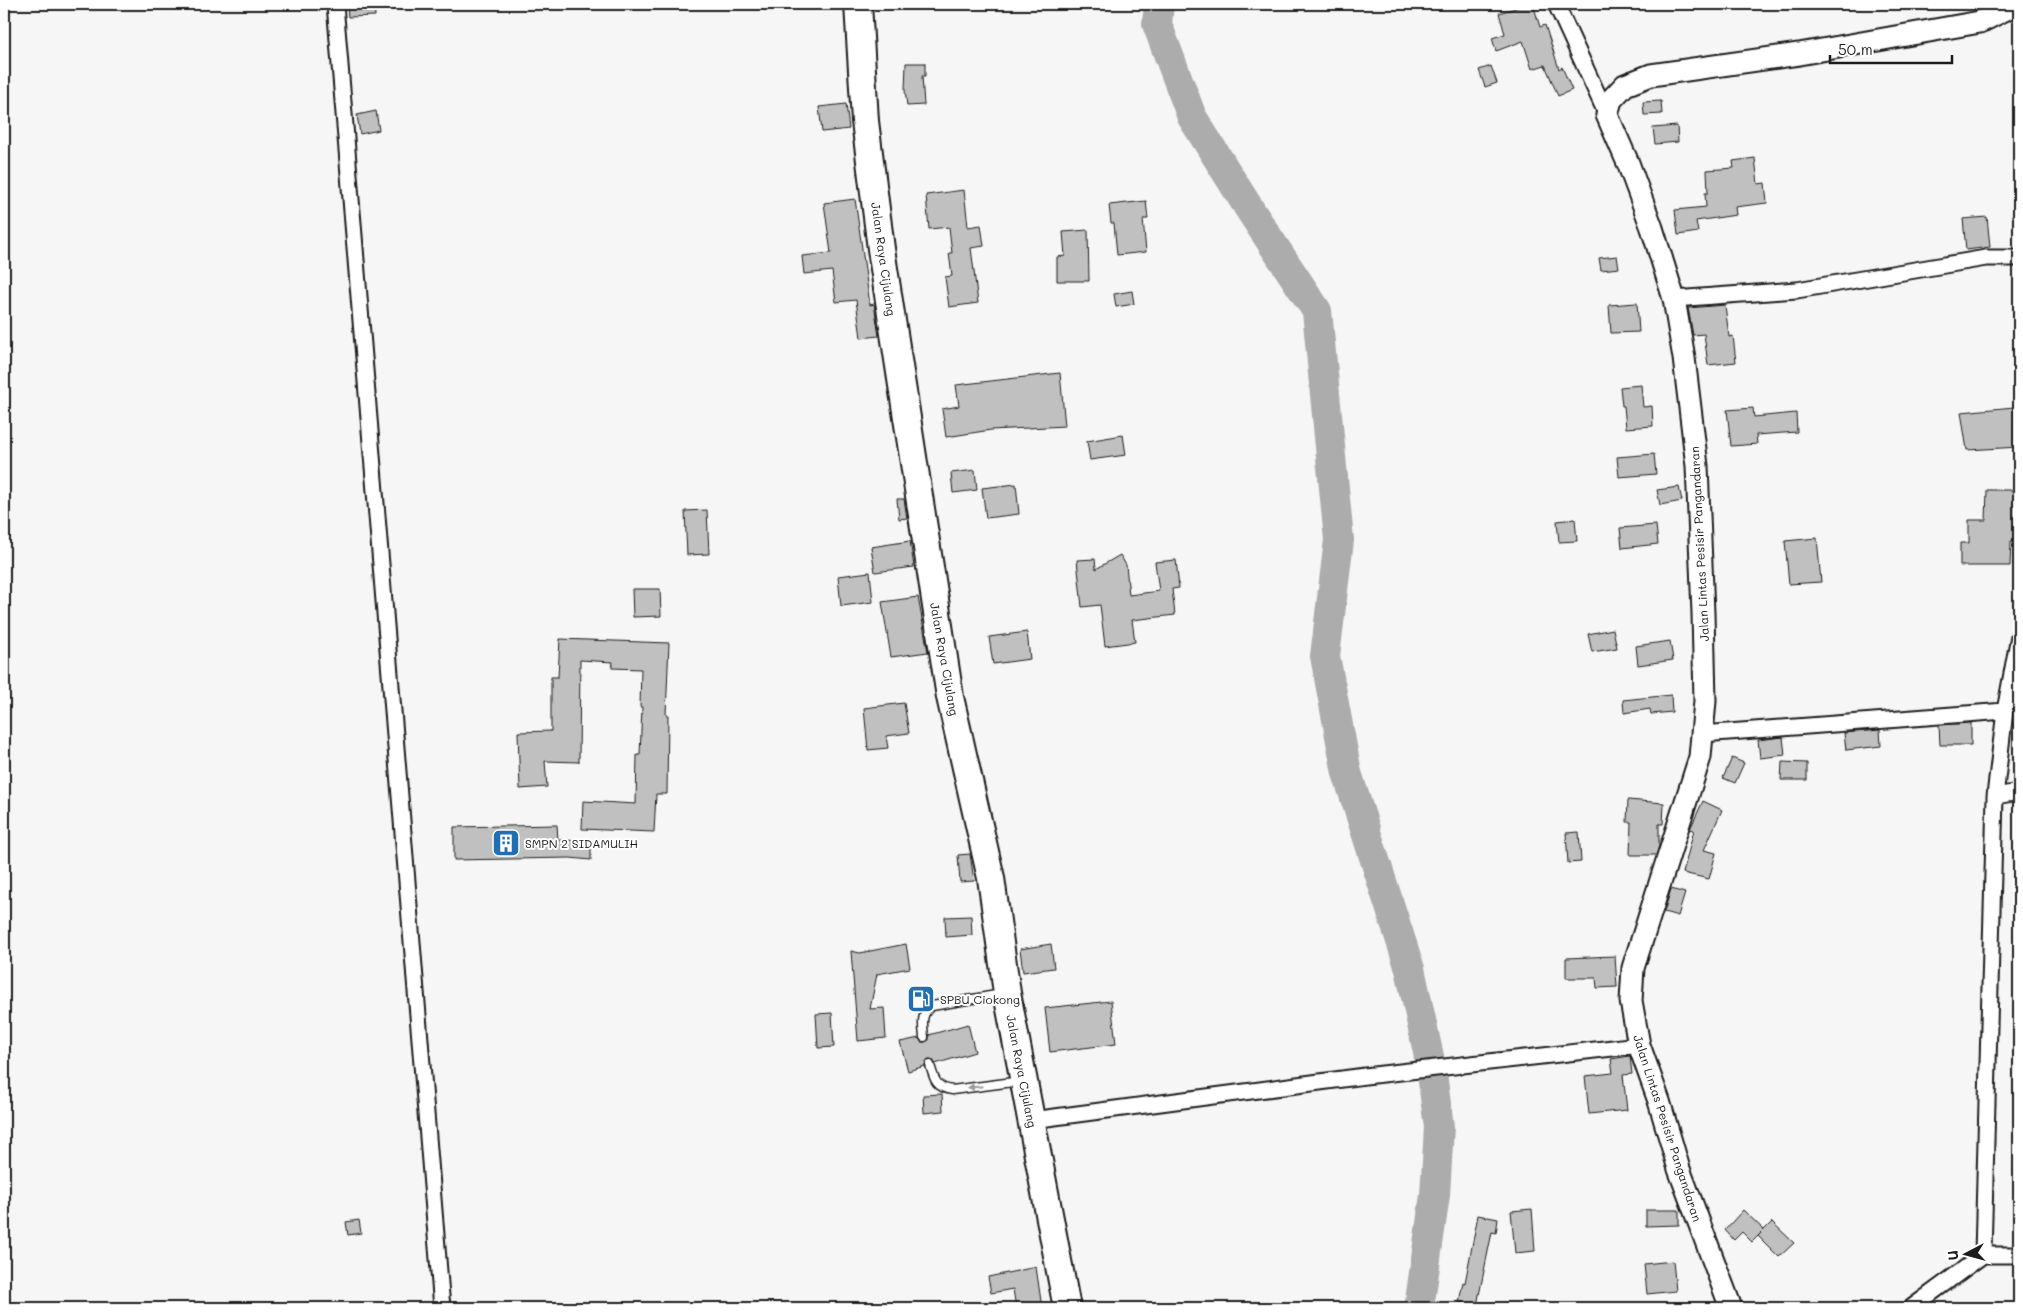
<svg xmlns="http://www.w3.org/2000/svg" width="2023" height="1312" font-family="Mali,sans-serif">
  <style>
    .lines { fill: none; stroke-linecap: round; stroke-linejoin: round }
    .river { stroke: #acacac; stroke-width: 30 }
    .building { fill: #c0c0c0; stroke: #1c1c1c }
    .lane-casing { stroke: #1c1c1c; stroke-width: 11 }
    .street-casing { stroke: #1c1c1c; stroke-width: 19 }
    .secondary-casing { stroke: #1c1c1c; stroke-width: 25 }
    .highway-casing { stroke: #1c1c1c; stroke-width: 30 }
    .lane { stroke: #fff; stroke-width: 8 }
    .street { stroke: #fff; stroke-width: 15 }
    .secondary { stroke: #fff; stroke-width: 21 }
    .highway { stroke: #fff; stroke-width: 26 }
    .oneway { fill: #999 }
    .labels { text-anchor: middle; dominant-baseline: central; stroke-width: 4; stroke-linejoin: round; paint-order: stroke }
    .street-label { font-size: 12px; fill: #1c1c1c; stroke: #fff }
    .poi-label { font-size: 12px; fill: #1c1c1c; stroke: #fff; text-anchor: start }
  </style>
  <rect width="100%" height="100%" fill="#f6f6f6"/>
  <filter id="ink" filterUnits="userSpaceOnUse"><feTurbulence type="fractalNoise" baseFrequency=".02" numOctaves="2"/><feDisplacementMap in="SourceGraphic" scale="10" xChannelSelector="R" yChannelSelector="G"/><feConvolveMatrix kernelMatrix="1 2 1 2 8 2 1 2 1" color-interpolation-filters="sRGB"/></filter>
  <g filter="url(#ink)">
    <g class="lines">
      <path class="river" d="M1159,4L1157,24L1192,117L1252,213L1317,311L1339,540L1325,656L1347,773L1410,969L1431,1066L1439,1127L1435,1195L1419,1308"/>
    </g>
    <path class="building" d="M347,4H374L375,16L348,17Z
      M1528,4H1533L1540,27L1545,25L1559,69L1562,67L1572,90L1558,96L1545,65L1532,69L1523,41L1496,51L1492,38L1505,34L1499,13Z
      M906,63H925V76H922L924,105L907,106L905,90Z
      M1491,66L1497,83L1485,87L1479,70Z
      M1661,101L1662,114L1644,115L1643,102Z
      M846,104L849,129L822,132L819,107Z
      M376,111L379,130L360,134L357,115Z
      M1677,126L1678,142L1655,144L1653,128Z
      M1755,158L1758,184L1765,183L1767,203L1735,207L1736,215L1696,221L1698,232L1678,235L1675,210L1706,207L1705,193H1708L1707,170L1734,168L1733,161Z
      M964,190L968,227L981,225L984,246L971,248L978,303L949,307L945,277L952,276L949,253H952L949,227L929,229L926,195Z
      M855,199L870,305L874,304L879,336L861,338L856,300L836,302L832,271L804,274L802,256L831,253L824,203Z
      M1146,201L1148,219H1143L1146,252L1117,255L1114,223H1111L1109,205Z
      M1987,217L1990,247L1966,250L1963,219Z
      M1088,230L1089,281H1057V257L1065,256L1063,232Z
      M1617,256L1619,268L1601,270L1599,258Z
      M1132,291L1134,304L1116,307L1114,294Z
      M1637,303L1639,332L1611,333L1609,305Z
      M1725,305L1729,337L1733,336L1736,362L1708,365L1704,334L1693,335L1688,308Z
      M1060,373L1065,426L991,430L946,437L942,409L959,406L956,385Z
      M1641,385L1643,407L1652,406L1653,426L1626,428L1624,406H1622L1620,387Z
      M2014,407L2017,433H2019V447L1967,450L1961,412Z
      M1753,408L1754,417L1796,413L1797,432L1756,435L1757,444L1731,446L1727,410Z
      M1123,435L1126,455L1090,460L1087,441Z
      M1654,454L1656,474L1619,477L1617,457Z
      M975,470L977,490L953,493L951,473Z
      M1016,484L1019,514L986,518L982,488Z
      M1679,487L1682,501L1660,505L1657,490Z
      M1987,490H2019V542H2011L2010,566H1960V543H1969V520H1986Z
      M897,499H904L907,518L899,519Z
      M707,510L709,554L687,555L685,511Z
      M1575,519L1577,541L1559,542L1557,521Z
      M1656,525L1658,544L1622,548L1620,528Z
      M1817,538L1821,582L1789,584L1785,541Z
      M910,541L914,567L875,572L871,547Z
      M1120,555L1126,565L1129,595L1159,591L1155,562L1176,560L1179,588L1172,589L1175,615L1132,620L1135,642L1105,646L1100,605L1082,607L1077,560L1095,559L1096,569Z
      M870,572L873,602L841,606L838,576Z
      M632,589H660L661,616L633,617Z
      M918,597L928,652L891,657L882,602Z
      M1613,629L1617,648L1592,652L1588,634Z
      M1027,632L1030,659L993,664L989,637Z
      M560,639L669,643L666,715H668L667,794H656L654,832L582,829L583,801L636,804L637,755H640L642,707H640L641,669L612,668L613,662L580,660L579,762L545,761L547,787L520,789L518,732L551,731V677H558Z
      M1670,641L1673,660L1638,665L1636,646Z
      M1671,695L1672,712L1651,714L1650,709L1624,713L1623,700Z
      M904,703L909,733L886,736L888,748L868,750L864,708Z
      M1971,723V745H1940L1939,725Z
      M1880,730L1881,746L1846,750L1844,733Z
      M1783,737L1785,755L1760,758L1758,740Z
      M1732,758L1744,763L1735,783L1723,778Z
      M1782,762L1807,763V780H1781Z
      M1628,800L1664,803L1663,824H1659V846L1656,855H1630L1631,822H1627Z
      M1703,801L1722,810L1704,850L1716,853L1709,879L1683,873L1694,830L1690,829Z
      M557,825L558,840L591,841V860L570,858L454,860V827Z
      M1579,832L1581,862L1568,863L1566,833Z
      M970,854L974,881L960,882L958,855Z
      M1671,889L1685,893L1678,916L1664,912Z
      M971,916L972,935L946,937L945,917Z
      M906,944L910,968L877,974L870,1009L884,1008L886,1038L858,1041L851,951L860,953Z
      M1051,944L1054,968L1023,972L1020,949Z
      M1615,956L1617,987L1597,988L1596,978H1566V958Z
      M1111,1001L1116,1044L1050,1052L1045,1008Z
      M832,1013L834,1047L818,1048L816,1014Z
      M968,1024L975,1052L935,1064L934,1061L929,1060L926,1061L925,1066L908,1071L900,1042L919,1038L921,1042H925L929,1040V1035Z
      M1630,1056L1632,1074L1623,1075L1627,1110L1589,1114L1585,1076L1613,1073L1611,1059Z
      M942,1094L943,1111L924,1113L923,1095Z
      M1532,1209L1535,1251L1515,1253L1511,1211Z
      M1646,1210H1679V1225L1646,1226Z
      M1743,1210L1764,1230L1752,1242L1742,1232L1734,1240L1725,1230Z
      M1478,1215L1498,1219L1496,1233L1492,1232L1477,1305L1459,1302L1463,1282L1465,1283Z
      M359,1220L361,1233L348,1235L346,1222Z
      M1772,1222L1794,1243L1779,1257L1758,1236Z
      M1673,1261L1676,1291L1647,1294L1644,1264Z
      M1036,1267L1042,1308H1016L1013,1289L991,1293L988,1277Z"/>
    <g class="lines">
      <g class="lane-casing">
        <path id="lane" d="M924,1037C923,1025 920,1013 932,1006L1002,994
          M930,1065C934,1079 936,1088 952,1090L1021,1081"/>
      </g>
      <g class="street-casing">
        <path id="street" d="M335,4L442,1308
          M1556,4L1607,115
          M1674,299L1797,290L1986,258H2019
          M1702,734L2005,711
          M1995,796L2019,792
          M1032,1120L1365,1076L1639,1045
          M1983,1255H2019
          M1911,1308L1983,1255L1995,796L2005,711L2019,636"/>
      </g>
      <g class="secondary-casing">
        <path id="secondary" d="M1731,1308L1679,1169L1659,1101L1639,1045L1631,1001L1633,968L1700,757L1705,701L1703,613L1697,466L1684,358L1674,299L1652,228L1628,163L1607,115L1611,100L1625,85L1651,75L1799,54L1980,22L2016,4"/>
      </g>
      <g class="highway-casing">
        <path id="highway" d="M858,4L865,121L881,249L950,697L991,878L1007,993L1067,1308"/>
      </g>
      <use href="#lane" class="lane"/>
      <use href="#street" class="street"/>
      <use href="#secondary" class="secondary"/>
      <use href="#highway" class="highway"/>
    </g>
    <defs><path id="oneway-solid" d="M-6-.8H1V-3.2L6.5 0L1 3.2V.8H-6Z" transform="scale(1.25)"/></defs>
    <use class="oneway" href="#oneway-solid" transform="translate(975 1087) rotate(174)"/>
  </g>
  <defs>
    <g id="building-square" transform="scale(1.4375)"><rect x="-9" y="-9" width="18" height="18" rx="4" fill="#1f6fb2" stroke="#fff"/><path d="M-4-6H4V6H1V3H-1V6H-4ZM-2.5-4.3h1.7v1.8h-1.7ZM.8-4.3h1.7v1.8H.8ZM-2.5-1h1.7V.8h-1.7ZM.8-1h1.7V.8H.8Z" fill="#fff"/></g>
    <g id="fuel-square" transform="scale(1.4375)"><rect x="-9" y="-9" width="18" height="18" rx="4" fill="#1f6fb2" stroke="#fff"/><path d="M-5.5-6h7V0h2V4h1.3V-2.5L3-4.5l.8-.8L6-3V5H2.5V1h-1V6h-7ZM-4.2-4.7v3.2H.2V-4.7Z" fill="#fff"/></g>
  </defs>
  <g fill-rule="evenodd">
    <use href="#building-square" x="506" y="843"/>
    <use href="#fuel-square" x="921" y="999"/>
  </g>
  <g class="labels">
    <g class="street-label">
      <text transform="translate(884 259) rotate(82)">Jalan Raya Cijulang</text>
      <text transform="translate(1699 544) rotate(-93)">Jalan Lintas Pesisir Pangandaran</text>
      <text transform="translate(945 659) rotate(80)">Jalan Raya Cijulang</text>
      <text transform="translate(1022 1071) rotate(79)">Jalan Raya Cijulang</text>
      <text transform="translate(1668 1128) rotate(72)">Jalan Lintas Pesisir Pangandaran</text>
    </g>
    <g class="poi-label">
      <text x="525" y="843">SMPN 2 SIDAMULIH</text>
      <text x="940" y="999">SPBU Ciokong</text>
    </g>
  </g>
  <rect width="2023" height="1312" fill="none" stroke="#fff" stroke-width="20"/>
  <rect x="10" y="10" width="2003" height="1292" fill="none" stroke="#1c1c1c" stroke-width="2" filter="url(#ink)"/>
  <g transform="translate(1966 1254) rotate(264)" stroke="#ffffff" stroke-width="4" paint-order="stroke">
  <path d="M0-4L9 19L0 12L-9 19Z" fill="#1c1c1c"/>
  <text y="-8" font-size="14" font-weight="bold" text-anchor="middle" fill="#1c1c1c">U</text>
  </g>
  <path d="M1830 55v8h122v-8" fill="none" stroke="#1c1c1c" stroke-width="2.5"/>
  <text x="1838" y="55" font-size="15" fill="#1c1c1c" stroke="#ffffff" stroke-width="4" paint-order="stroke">50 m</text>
</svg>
